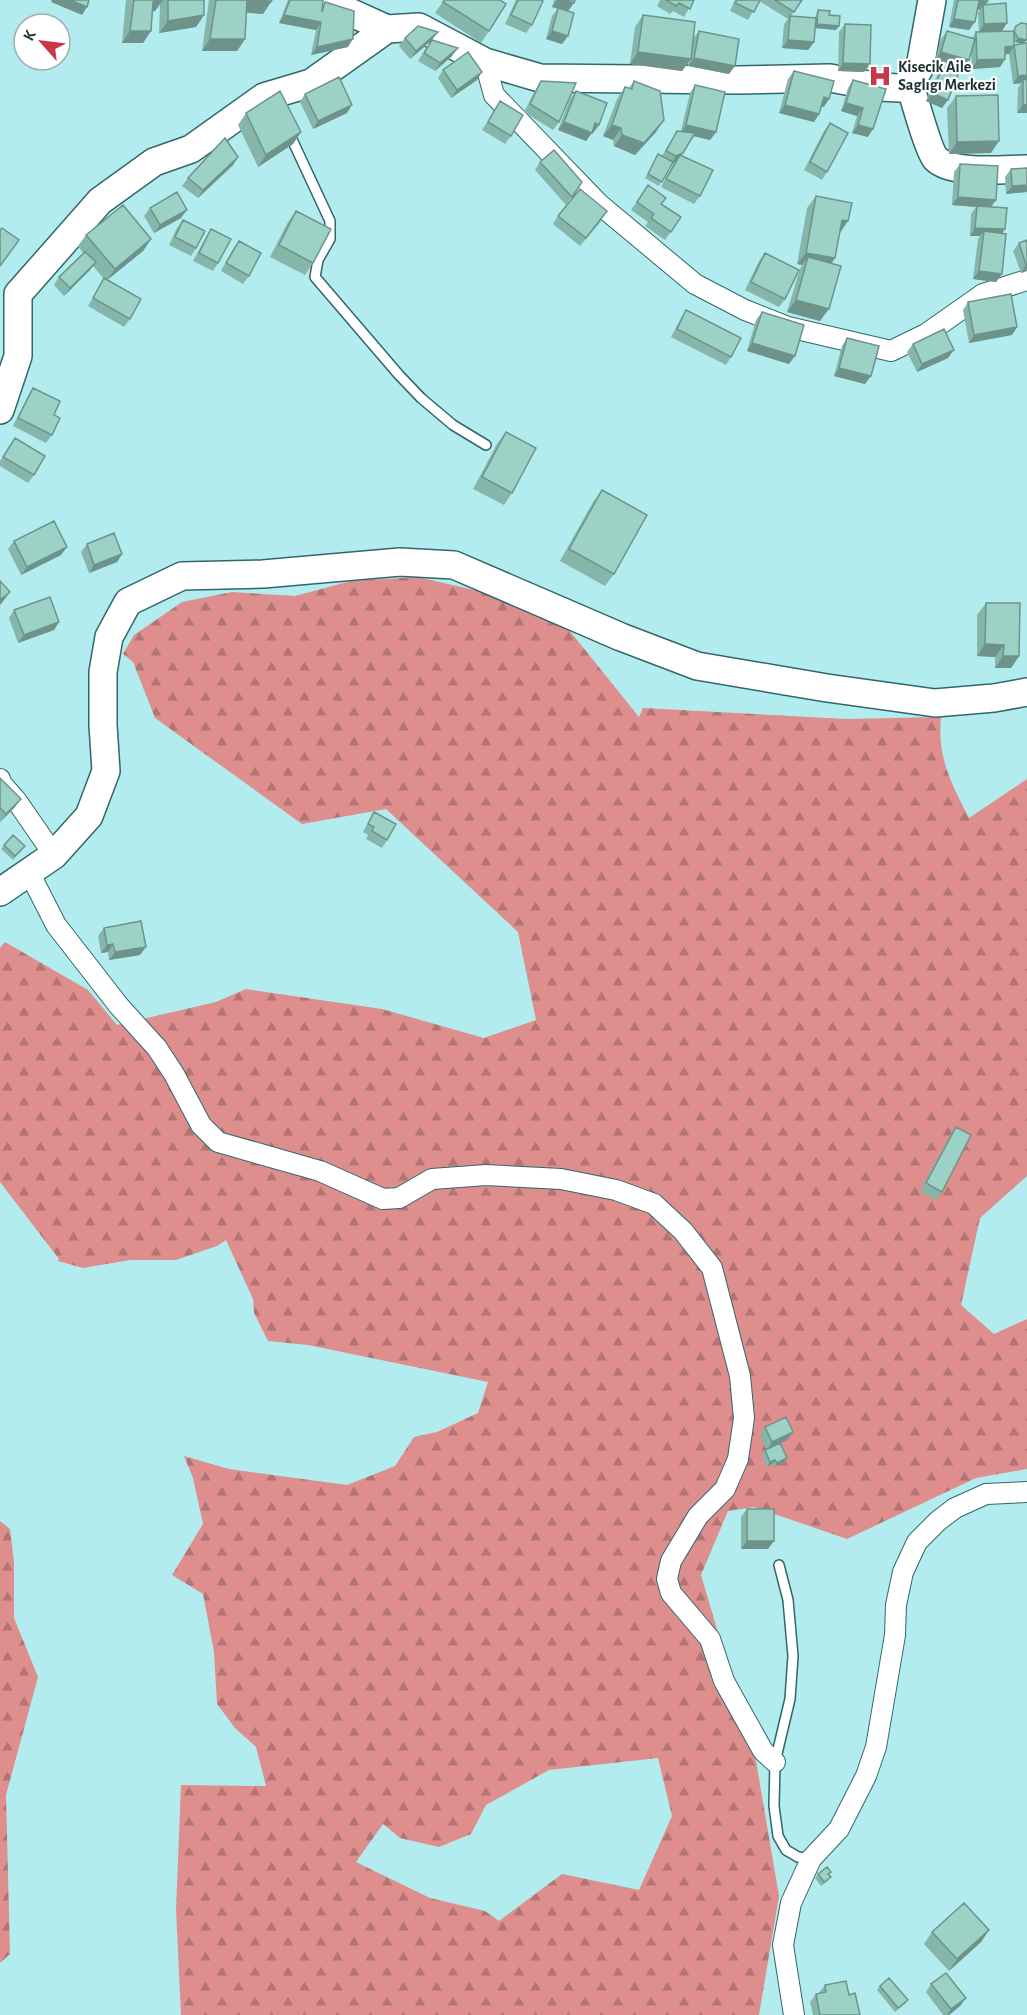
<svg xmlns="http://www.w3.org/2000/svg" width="1027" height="2015" font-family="'Alegreya Sans',sans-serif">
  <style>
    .forest { fill: url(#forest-firs); fill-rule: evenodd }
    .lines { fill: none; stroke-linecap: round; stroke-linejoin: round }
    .lane-casing { stroke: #30676a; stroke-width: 12 }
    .street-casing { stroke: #30676a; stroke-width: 22 }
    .secondary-casing { stroke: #30676a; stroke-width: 30 }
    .lane { stroke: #fff; stroke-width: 9 }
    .street { stroke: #fff; stroke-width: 20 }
    .secondary { stroke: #fff; stroke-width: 27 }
    .wall { fill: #86b5aa }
    .shaded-wall { fill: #6d938b }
    .building { fill: #9cd2c6; stroke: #6d938b; stroke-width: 1.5 }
    .labels { text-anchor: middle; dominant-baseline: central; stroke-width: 4.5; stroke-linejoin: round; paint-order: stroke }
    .poi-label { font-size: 16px; font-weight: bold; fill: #1a3132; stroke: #fff; text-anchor: start }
  </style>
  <defs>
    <pattern id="forest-firs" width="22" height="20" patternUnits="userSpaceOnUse" patternTransform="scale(1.5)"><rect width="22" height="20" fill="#de8e8d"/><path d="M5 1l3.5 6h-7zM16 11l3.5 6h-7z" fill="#b37574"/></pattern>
  </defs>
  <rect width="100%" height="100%" fill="#b3ecef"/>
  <path class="forest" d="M418,577L491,594L569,630L639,717L643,708L847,719L941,717C937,757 951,783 969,818L1027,779V1176L980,1218L961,1305L994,1334L1027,1319V1469L976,1478L847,1539L754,1507L728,1511L701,1575L756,1761L779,1896L759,2015H181L176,1910L181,1785L266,1786L256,1747L235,1728L217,1704L214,1652L203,1594L172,1575L203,1524L193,1478L184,1456L229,1469L347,1485L395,1466L414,1437L437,1432L478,1413L488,1382L308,1345L268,1341L254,1313L253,1299L226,1240L217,1246L176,1260H130L83,1268L58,1261L59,1259L0,1182V948L5,942L88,990L117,1025L216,1002L246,989L382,1009L484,1038L536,1020L518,932L386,809L302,824L155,718L133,662L123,654L134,635L182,602L232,592L295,596L351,581ZM658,1758L672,1816L639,1890L562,1874L499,1921L485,1911L430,1898L356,1862L383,1824L400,1838L439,1847L471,1834L486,1805L549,1770Z
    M0,1521L10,1529L14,1562V1618L38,1677L6,1795L10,1954L0,1963Z"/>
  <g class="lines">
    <g class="lane-casing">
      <path id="lane" d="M289,133L330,221V239L318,260L315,277L399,375L421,398L453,425L486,445
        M779,1565L788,1600L793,1656L790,1699L775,1762L774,1806L778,1836L786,1850L798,1857L811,1859"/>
    </g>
    <g class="street-casing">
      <path id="street" d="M485,62L494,95L599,204L695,284L745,310L788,327L891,351L926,334L983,294L1027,280
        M0,779L1,783L16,800L54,855
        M29,872L56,925L119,1006L157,1048L174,1074L201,1125L218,1142L320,1171L383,1199L399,1198L432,1179L486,1175L561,1179L616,1190L654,1204L683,1231L712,1268L740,1376L744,1418L738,1459L725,1489L698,1516L671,1561L667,1579L671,1593L710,1639L724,1681L763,1751L775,1762
        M794,2015L783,1945L791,1903L811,1859L839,1829L866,1776L876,1747L895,1635L896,1605L903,1572L917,1542L938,1521L955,1508L986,1494L1027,1492"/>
    </g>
    <g class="secondary-casing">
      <path id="secondary" d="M323,0L387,29
        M910,85C914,98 929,152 936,159C953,175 1004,169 1027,169
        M0,410L18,356V294L100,201L154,162L191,149L264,97L311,83L387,29L419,27L485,62L540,78L738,80L830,78L879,87L899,88L910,85L920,67L932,0
        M0,892L54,855L89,816L106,771L103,725V672L109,637L128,602L182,576L263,574L400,562L454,565L621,637L697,666L827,688L935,703L994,698L1027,692"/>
    </g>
    <use href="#lane" class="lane"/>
    <use href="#street" class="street"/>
    <use href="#secondary" class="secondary"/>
  </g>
  <path class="wall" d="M126,0H204V15L196,27L159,33L160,4L155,11L152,12L151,31L143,43H122Z
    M209,0H272L263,14L246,12L245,39L237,51H202Z
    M288,0H323V5L325,2L348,47L311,55L316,30L279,23Z
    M444,0H500L489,31L481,43L435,13Z
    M516,0H540L532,25L526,33L505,24Z
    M554,0H575L568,11L562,44L546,39L552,16L558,9L552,7Z
    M660,0H694L684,17L673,11L670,14L657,6Z
    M735,0H802L791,16L815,18L816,14L818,10L829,15L836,30L815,28L814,42L808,50L782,48L784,24L788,19L759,1L748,20L730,11Z
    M954,0H988L986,5L1002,31L979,32L978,13L980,10H977L969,30L949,27Z
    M643,15L693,39L699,31L729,74L688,66L689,61L682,71L630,64L635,27Z
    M845,24L870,64L864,72L838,71L839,32Z
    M1027,24V40L1023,44L1015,42L1014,41V45L1027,43V113H1017L1018,88L1021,83L1013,84L1009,54H1005V59L1000,67L972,69L971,52L969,60L963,68L961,67L942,108L926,101L940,69L944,63L935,60L941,39L947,31L972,38L976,32L1013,31L1016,26Z
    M405,38L433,40L452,56L435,71L418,61L430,42L410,59L399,46Z
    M443,70L477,80L451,98L438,78Z
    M794,71L824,107L821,106L819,114L814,122L779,113L788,79Z
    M853,80L886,89L868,137L852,133L857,116L841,111L848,88Z
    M541,81L559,122L553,130L524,112L536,89Z
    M634,81L656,132L635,155L614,146L613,140L603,136L617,99L625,87L629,88Z
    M695,85L716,132L710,140L693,136L682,155L700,196L694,204L661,187L674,163L672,164L659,186L645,178L658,154L662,156L672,139L677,131H681L690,93Z
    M576,91L599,125L593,133L592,132L586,141L558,130L570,99Z
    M305,94L347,113L313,129L300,102Z
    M956,96L991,153L949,154L947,108Z
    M500,101L511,136L505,144L482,130Z
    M246,113L301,132L293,144L258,167L238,125Z
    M830,123L827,172L822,180L804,170L824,131Z
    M238,157L233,165L198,198L182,186L188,178Z
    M540,162L582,182L566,205L535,170Z
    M960,164L996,200L991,207L1002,234V274L996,282L973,279L978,239L980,236H970L971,214L976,207L952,205L954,172Z
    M1027,168V192L1006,194L1005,177L1011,169Z
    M648,185L661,204L681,217L665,240L645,226L648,222L631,210Z
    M816,196L840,233L831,263L820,321L787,312L800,269L802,265L797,264L807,208Z
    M150,208L181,218L154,233L144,216Z
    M296,211L313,263L305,275L270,257L288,222Z
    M558,216L602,220L580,246L553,224Z
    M183,220L196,248L191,256L169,245L177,228Z
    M211,229L218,263L213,271L193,261L206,237Z
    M86,235L151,239L143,251L107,280L130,319L124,327L88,306L104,279L93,266L90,270L64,296L54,285L59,277L83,253L78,246Z
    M1027,240V271L1021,273L1013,251L1019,243Z
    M239,241L249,276L243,284L221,271L233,249Z
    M765,253L785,299L779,307L745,290L759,261Z
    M968,302L1017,327L1012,335L969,343L963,310Z
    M686,310L731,357L726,365L671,337L681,318Z
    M762,312L789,364L747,351L756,320Z
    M847,338L865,384L834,376L842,346Z
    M913,344L948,358L917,372L907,352Z
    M33,388L54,415L52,435L46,443L13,426L28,396Z
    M506,432L512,493L504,505L473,489L497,444Z
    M15,438L34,475L28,483L0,466V461Z
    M602,490L614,574L605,586L560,561L593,502Z
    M14,541L61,555L21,575L8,549Z
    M87,544L122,554L117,562L89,573L81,552Z
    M986,603L1019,656L1011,668H995V657L977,656V615Z
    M14,610L59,622L54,630L18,643L9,618Z
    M0,778L15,807L0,822Z
    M374,812L387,840L382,848L366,839L368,835L363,832Z
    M4,845L22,850L13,860L1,849Z
    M104,928L140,955L109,960L108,952L101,953L98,936Z
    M956,1127L942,1192L936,1200L920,1191L950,1135Z
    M765,1427L787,1440L780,1443L784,1462L774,1467L772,1464L767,1467L762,1454L766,1449L760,1435Z
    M747,1509L768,1549H741V1517Z
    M831,1872L829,1875L828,1881L821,1886L815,1878L818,1874Z
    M989,1930L981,1942L949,1971L924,1944L932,1932Z
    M931,1984L960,2006L949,2015H943L926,1992Z
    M825,1985L849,1995L860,2015H813L810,2002L816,1994L819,1993Z
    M880,1986L908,2000L905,2004L895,2012L877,1990Z"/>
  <path class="shaded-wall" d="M52,0H70L87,7L82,15L51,2Z
    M160,0H163L155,11L144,14L153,2Z
    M247,0L271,2L263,14L239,12Z
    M557,0H562L574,3L568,11L552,7Z
    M979,1L987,2L983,8V5L980,10L973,9Z
    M204,15L196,27L159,33L168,21Z
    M284,15L321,22L316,30L279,23Z
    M954,19L975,22L969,30L949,27Z
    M1007,23L1002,31L979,32L984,24Z
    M817,24L839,26L836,30L814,28Z
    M130,31H151L143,43H122Z
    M552,31L568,36L562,44L546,39Z
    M438,32L432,40L410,59L416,51Z
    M1018,38L1027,39V40L1023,44L1015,42Z
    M210,39H245L237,51H202Z
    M353,39L348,47L311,55L317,47Z
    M788,40L814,42L808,50L782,48Z
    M1014,46L1009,54L999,55L1005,47Z
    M458,48L452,56L435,71L440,63Z
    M638,52L691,59L682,71L630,64Z
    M941,52L969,60L963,68L935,60Z
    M694,58L735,66L729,74L688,66Z
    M1005,59L1000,67L972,69L977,60Z
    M843,63L870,64L864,72L838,71Z
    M482,72L477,80L451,98L457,90Z
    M1027,75V82L1023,79L1021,83L1013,84L1018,76Z
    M932,93L948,100L942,108L926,101Z
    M824,97L829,99L824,107L818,105Z
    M846,103L863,108L857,116L841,111Z
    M352,105L347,113L313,129L318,121Z
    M785,105L819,114L814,122L779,113Z
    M1023,105H1027V113H1017Z
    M664,120L656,132L635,155L614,146L622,135Z
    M564,122L592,133L586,141L558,130Z
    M595,123L599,125L593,133L590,131Z
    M612,125L621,128L613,140L603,136Z
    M686,125L716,132L710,140L681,133Z
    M858,125L873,129L868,137L852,133Z
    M301,132L293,144L258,167L266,155Z
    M999,141L991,153L949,154L957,142Z
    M680,155L674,163L671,164L676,156Z
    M238,157L233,165L198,198L203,190Z
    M1027,185V192L1006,194L1012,186Z
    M958,197L996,200L990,208L952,205Z
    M187,210L181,218L154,233L160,225Z
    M842,220L848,221L840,233Z
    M975,228L1005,229L1000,237L984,231L980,236H970Z
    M151,239L143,251L106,281L115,269Z
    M806,253L835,258L827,270L808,257L802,265L797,264Z
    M96,262L90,270L64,296L70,288Z
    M1026,265H1027V271L1021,273Z
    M979,271L1002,274L996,282L973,279Z
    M796,300L829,309L820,321L787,312Z
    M1017,327L1012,335L969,343L974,335Z
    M752,343L795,356L789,364L747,351Z
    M954,350L948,358L917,372L922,364Z
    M839,368L871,376L865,384L834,376Z
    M67,547L61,555L21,575L27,567Z
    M122,554L117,562L89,573L94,565Z
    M10,592L1,604L0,605V600Z
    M59,622L54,630L18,643L24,635Z
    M985,644L1004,645L995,657L977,656Z
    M1003,656H1019L1011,668H995Z
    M21,799L15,807L0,822L6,814Z
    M113,944L108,952L101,953L107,945Z
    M146,947L140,955L109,960L115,952Z
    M793,1432L787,1440L767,1450L772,1442Z
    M787,1458L784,1462L774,1467L777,1463Z
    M775,1460L772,1464L767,1467L770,1462Z
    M747,1541H774L768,1549H741Z
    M989,1930L981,1942L949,1971L957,1959Z
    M966,1998L960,2006L949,2015H947L951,2009Z"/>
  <path class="building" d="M70,0H89L87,7Z
    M134,0H160L153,2L151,31H130Z
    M168,0H204V15L168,21Z
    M216,0H247L245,39H210Z
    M250,0H272L271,2Z
    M290,0H323L322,12L325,2L354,11L353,39L317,47L321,22L284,15Z
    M444,0H500L506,4L489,31L443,2Z
    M518,0H540L543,1L532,25L511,15Z
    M562,0H575L574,3Z
    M666,0H694L690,9L679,3L676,6Z
    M737,0H760L754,12L735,3Z
    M775,0H802L794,12Z
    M958,0H988L987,2L979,1L975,22L954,19Z
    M1006,3L1007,23L984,24L983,5Z
    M558,8L574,13L568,36L552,31Z
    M818,10L830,11L829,15L840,16L839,26L817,24Z
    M643,15L695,22L691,59L638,52Z
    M790,16L816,18L814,42L788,40Z
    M1021,23L1027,24V39L1026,40L1018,38L1014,31L1016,26Z
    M845,24L871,25L870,64L843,63Z
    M418,26L438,32L416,51L405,38Z
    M699,31L739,39L735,66L694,58Z
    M947,31L975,39L969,60L941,52Z
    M1014,31V46L1005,47V59L977,60L976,32Z
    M432,40L458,48L440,63L424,53Z
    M1027,43V75L1018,76L1014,45Z
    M468,52L482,72L457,90L443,70Z
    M945,61L961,67L948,100L932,93Z
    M794,71L834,81L829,99L824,97L819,114L785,105Z
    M339,77L352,105L318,121L305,94Z
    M1023,79L1027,80V105H1023Z
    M853,80L886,89L873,129L858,125L863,108L846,103Z
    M541,81L576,83L559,122L530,104Z
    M634,81L660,91L664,120L644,143L622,135L621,128L612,125L625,87L632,89Z
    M695,85L725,92L716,132L686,125Z
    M280,91L301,132L266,155L246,113Z
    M576,91L607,103L599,125L595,123L592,133L564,122Z
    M998,95L999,141L957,142L956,96Z
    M500,101L523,115L511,136L488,122Z
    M830,123L848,133L827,172L810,162Z
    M677,131L695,133L683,153L676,156L666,151Z
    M225,138L238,157L203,190L188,178Z
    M554,150L582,182L572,197L540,162Z
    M658,154L673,162L662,182L648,174Z
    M680,155L713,170L700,196L666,179Z
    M960,164L998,166L996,200L958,197Z
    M1027,168V185L1012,186L1011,169Z
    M648,185L666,198L661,204L681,217L671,232L651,218L654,214L637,202Z
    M580,189L607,211L586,238L558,216Z
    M177,192L187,210L160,225L150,208Z
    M816,196L852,203L848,221L842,220L835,258L806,253Z
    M123,205L151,239L115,269L86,235Z
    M977,206L1007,208L1005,229L975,228Z
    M296,211L331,229L313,263L279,245Z
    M183,220L205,231L196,248L175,237Z
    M2,228L19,240L0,266V230Z
    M211,229L231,239L218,263L199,253Z
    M984,231L1006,234L1002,274L979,271Z
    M1027,240V265H1026L1019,243Z
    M239,241L261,253L249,276L226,263Z
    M85,252L96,262L70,288L59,277Z
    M765,253L799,270L785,299L751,282Z
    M808,257L841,266L829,309L796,300Z
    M104,278L141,299L130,319L93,298Z
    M1011,294L1017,327L974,335L968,302Z
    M686,310L741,338L731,357L677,329Z
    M762,312L804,325L795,356L752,343Z
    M944,329L954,350L922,364L913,344Z
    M847,338L879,346L871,376L839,368Z
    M33,388L60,401L54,415L60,418L52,435L18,418Z
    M506,432L536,448L512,493L482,477Z
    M15,438L45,456L34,475L3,457Z
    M602,490L647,515L614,574L569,549Z
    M54,521L67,547L27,567L14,541Z
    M114,533L122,554L94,565L87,544Z
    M0,581L10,592L0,600Z
    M50,597L59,622L24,635L14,610Z
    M986,603H1020L1019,656H1003L1004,645L985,644Z
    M0,778L21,799L6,814L0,808Z
    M374,812L396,824L387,840L372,831L374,827L368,824Z
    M13,835L25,846L15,856L4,845Z
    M141,921L146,947L115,952L113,944L107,945L104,928Z
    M956,1127L971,1135L942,1192L926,1183Z
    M786,1417L793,1432L772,1442L765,1427Z
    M780,1443L787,1458L777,1463L775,1460L770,1462L765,1450Z
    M747,1509H774V1541H747Z
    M827,1867L831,1872L828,1874L831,1877L824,1882L818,1874Z
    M964,1903L989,1930L957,1959L932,1932Z
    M946,1973L966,1998L951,2009L931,1984Z
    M889,1978L908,2000L898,2008L880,1986Z
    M846,1981L849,1995L855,1993L860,2015H820L816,1994L826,1992L825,1985Z"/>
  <defs>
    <g id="hospital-bare" transform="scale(1.8)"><path d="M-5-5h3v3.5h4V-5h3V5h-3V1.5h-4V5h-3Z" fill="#c73745" stroke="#fff" stroke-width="2.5" paint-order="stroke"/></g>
  </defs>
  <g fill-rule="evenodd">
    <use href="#hospital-bare" x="880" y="76"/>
  </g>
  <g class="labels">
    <g class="poi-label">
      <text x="898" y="67">Kisecik Aile<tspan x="898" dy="18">Saglıgı Merkezi</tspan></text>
    </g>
  </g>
  <g transform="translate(42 42) rotate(298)"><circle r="28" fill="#ffffff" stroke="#a3adad" stroke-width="1.5"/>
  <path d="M0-4.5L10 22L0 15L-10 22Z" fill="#c73745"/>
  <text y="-9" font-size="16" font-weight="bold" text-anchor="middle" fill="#1a3132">K</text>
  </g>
</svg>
